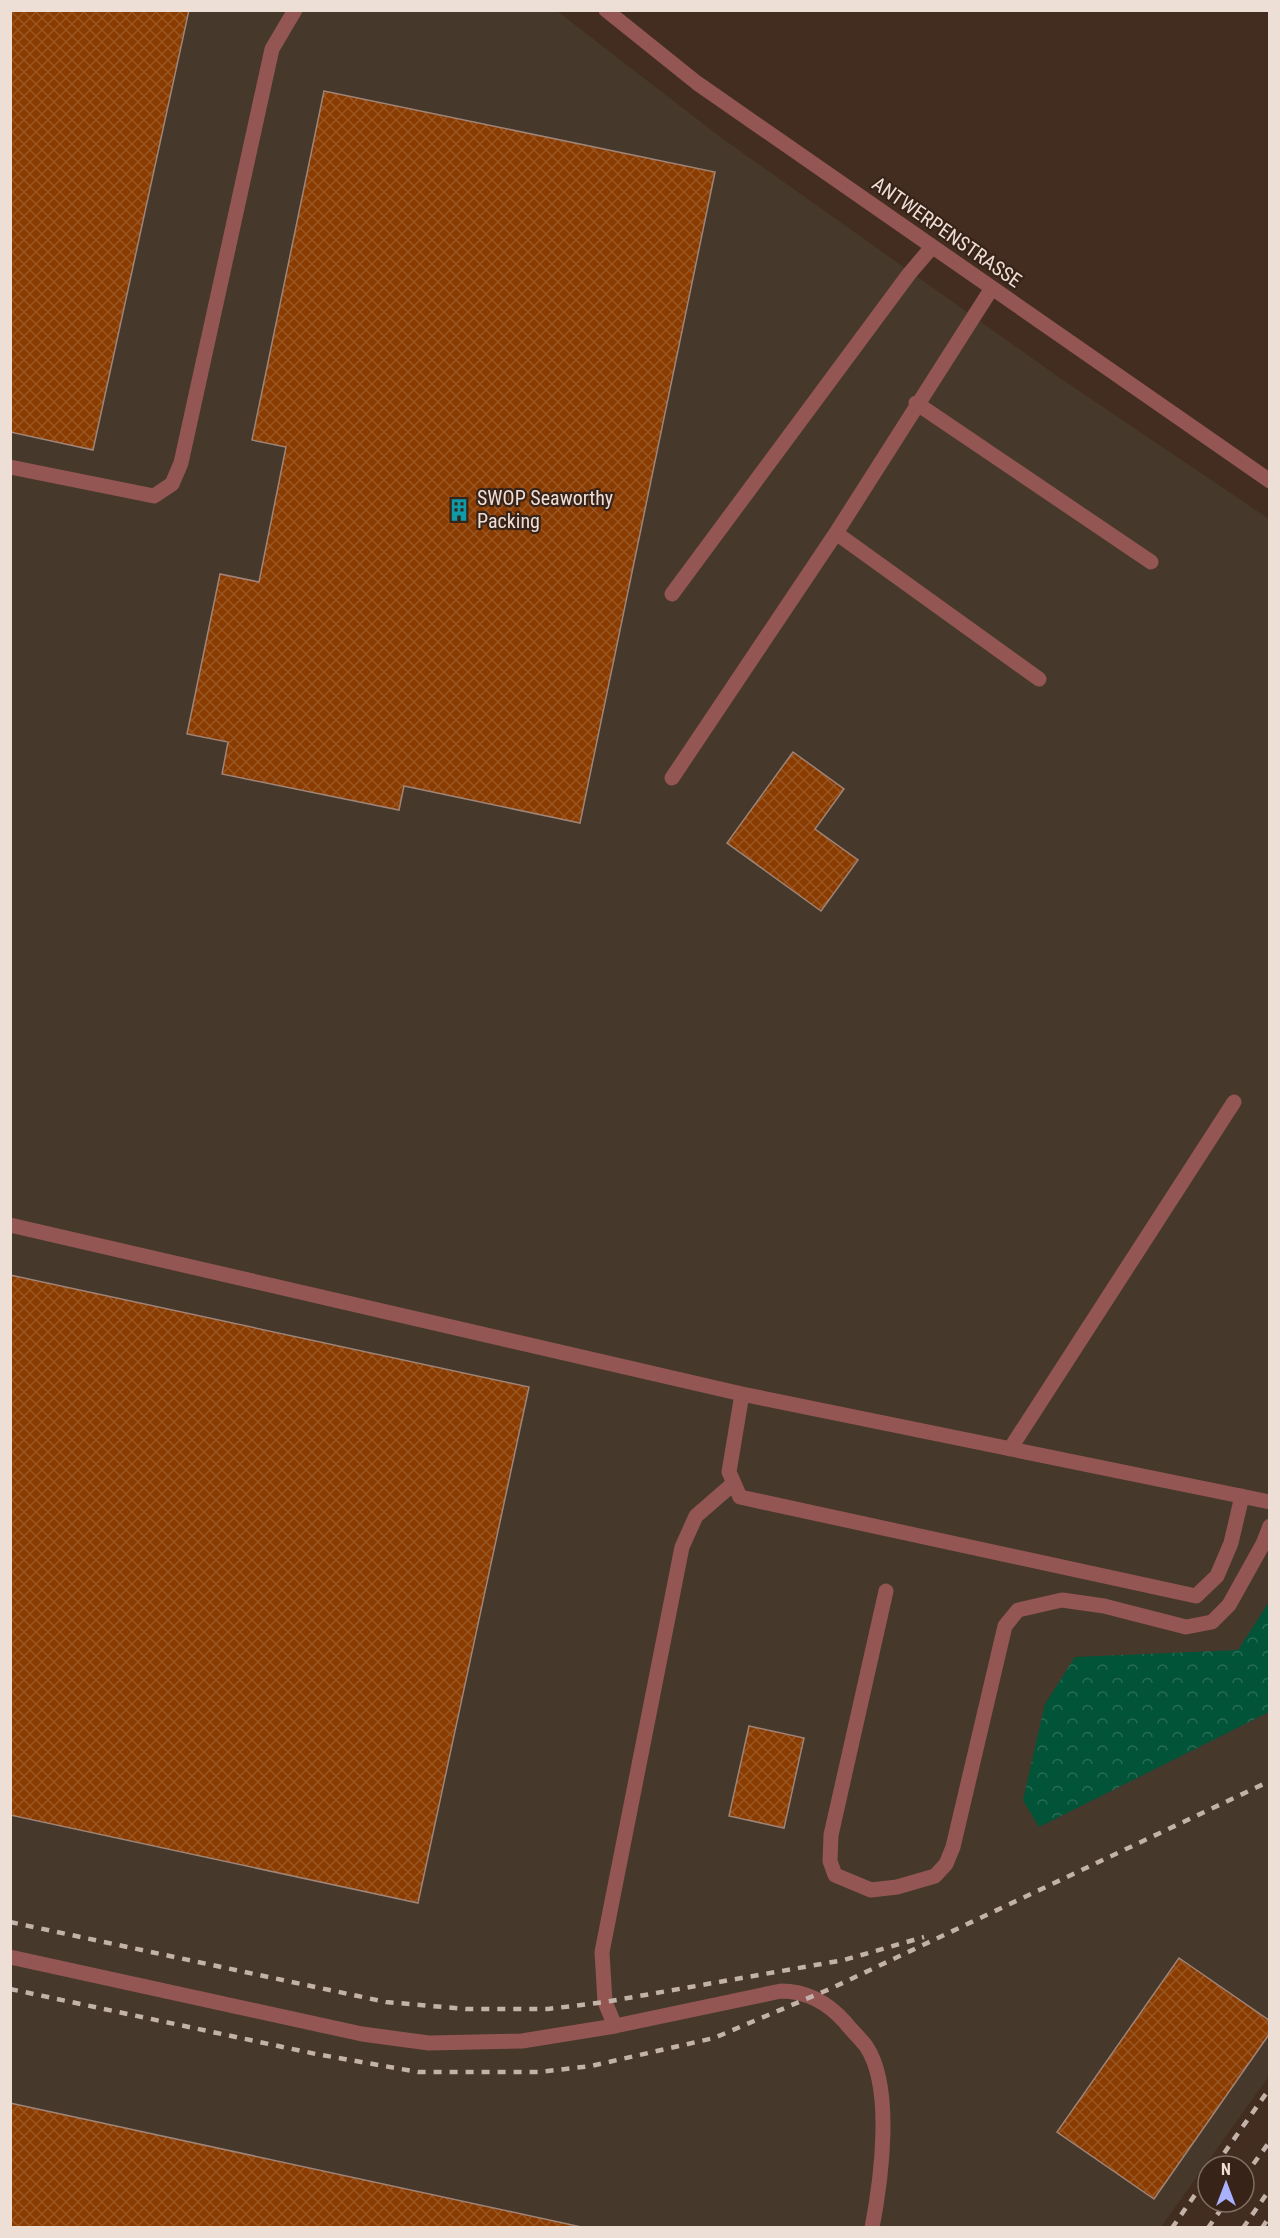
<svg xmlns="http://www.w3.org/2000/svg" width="1280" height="2238" font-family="'Roboto Condensed',sans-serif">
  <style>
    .commercial { fill: #46382a }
    .forest { fill: url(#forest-crowns) }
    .building { fill: url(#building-cross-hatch); stroke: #9f8477; stroke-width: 1.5 }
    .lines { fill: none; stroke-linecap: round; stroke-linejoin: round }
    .minor { stroke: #935653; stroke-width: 15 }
    .rail { stroke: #c3b2a9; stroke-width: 4.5; stroke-dasharray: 8 8; stroke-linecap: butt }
    .labels { text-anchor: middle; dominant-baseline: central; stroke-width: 4.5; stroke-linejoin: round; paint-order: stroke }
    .street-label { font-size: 20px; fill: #edded6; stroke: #382318 }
    .poi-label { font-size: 20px; fill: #edded6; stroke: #382318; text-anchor: start }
  </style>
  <defs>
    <pattern id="forest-crowns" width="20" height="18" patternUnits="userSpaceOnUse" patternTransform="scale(1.5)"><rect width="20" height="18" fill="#025439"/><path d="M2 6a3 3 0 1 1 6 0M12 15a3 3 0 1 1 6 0" fill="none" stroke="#276c55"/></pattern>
    <pattern id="building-cross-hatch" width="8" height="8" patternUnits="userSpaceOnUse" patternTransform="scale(1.5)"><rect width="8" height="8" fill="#893b00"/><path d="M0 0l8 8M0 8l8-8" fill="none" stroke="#9a5724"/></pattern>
  </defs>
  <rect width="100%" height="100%" fill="#432d21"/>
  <path class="commercial" d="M11,11H557L719,136L1060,378L1269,519V2076L1161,2227L11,2228Z"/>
  <path class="forest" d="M1269,1602V1712L1039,1827L1023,1800L1045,1704L1075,1657L1238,1650Z"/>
  <path class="building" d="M10,10H189L93,450L10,432Z
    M324,91L715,172L580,823L404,786L399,810L222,774L228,742L187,734L220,574L259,582L286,447L252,440Z
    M793,752L844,789L815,829L858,860L821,911L727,843Z
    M10,1275L529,1387L418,1903L10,1815Z
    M749,1726L804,1738L784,1828L729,1816Z
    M1179,1958L1270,2021V2033L1154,2199L1057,2132Z
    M10,2103L586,2228H10Z"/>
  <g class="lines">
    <path class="minor" d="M606,10L697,83L1270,481
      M916,403L1151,562
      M10,467L154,496L172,484L181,463L272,49L295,10
      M836,533L1039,679
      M672,594L909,274L932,247
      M672,778L836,533L992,288
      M10,1225L742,1394L1270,1502
      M742,1394L729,1472L740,1497L1196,1596L1217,1576L1231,1543L1242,1496
      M1010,1449L1234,1102
      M886,1591L831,1835L830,1861L835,1875L871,1890L897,1887L935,1876L946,1864L953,1847L1005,1626L1018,1610L1062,1600L1104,1606L1186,1627L1212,1622L1229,1605L1263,1544L1270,1526
      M10,1957L362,2034L429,2043L522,2041L615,2026L781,1991C807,1991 827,2002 845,2022C851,2030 860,2038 866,2046C894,2087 881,2181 872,2228
      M615,2026L605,2002L602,1952L682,1547L696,1516L734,1483"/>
    <path class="rail" d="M10,1922L386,2002L466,2009H548L605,2002L844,1960L924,1937
      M10,1989L316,2054L418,2072H539L591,2066L714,2038L832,1988L1270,1781
      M1215,2166L1270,2088
      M1244,2177L1270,2141
      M1172,2228L1208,2176
      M1208,2228L1226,2202
      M1243,2228L1270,2189
      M1262,2228L1270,2216"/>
  </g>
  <defs>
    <g id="building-bare" transform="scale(1.8)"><path d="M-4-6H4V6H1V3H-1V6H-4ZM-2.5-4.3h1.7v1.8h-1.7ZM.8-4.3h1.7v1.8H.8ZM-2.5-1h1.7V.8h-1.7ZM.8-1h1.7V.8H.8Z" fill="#0f9aa8" stroke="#382318" stroke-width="2.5" paint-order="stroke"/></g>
  </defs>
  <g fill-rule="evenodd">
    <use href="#building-bare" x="459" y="510"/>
  </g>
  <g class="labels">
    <g class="street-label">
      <text transform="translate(947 232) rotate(35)">ANTWERPENSTRASSE</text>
    </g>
    <g class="poi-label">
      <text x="477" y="498">SWOP Seaworthy<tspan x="477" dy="23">Packing</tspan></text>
    </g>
  </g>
  <rect width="1280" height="2238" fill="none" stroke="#edded6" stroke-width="24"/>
  <g transform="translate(1226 2184)"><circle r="28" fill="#382318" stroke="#806e64" stroke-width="1.5"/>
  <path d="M0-4.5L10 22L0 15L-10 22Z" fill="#a9b0fc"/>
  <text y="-9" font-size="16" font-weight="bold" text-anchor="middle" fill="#edded6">N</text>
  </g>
</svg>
